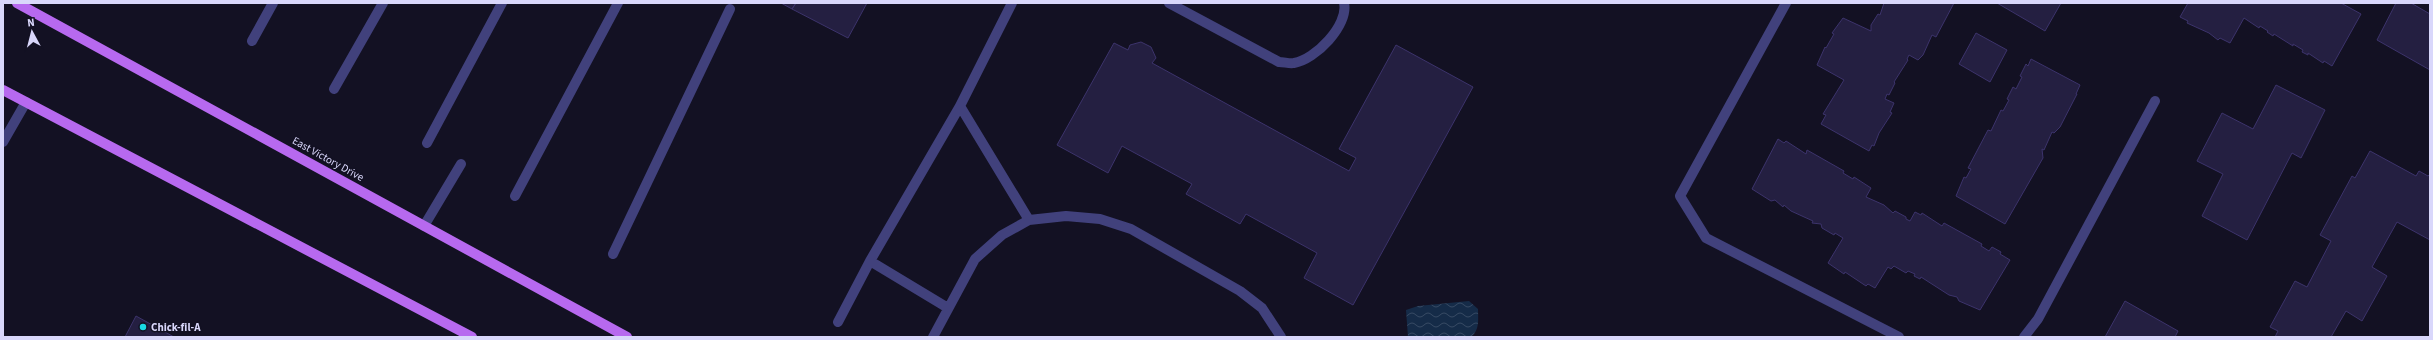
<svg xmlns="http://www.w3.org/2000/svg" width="2433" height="340" font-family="'Source Sans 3',sans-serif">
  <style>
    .water { fill: url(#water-waves) }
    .building { fill: #241f41; stroke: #3c336b }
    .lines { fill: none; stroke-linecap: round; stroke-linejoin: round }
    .lane { stroke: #41417c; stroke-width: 10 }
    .primary { stroke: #b769ef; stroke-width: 10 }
    .poi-dot { fill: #19dae5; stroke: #131123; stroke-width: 1.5 }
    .labels { text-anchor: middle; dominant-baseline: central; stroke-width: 3; stroke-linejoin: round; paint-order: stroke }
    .street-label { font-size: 11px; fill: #d9d7fb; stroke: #131123 }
    .poi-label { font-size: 11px; font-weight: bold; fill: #d9d7fb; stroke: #131123; text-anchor: start }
  </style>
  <defs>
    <pattern id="water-waves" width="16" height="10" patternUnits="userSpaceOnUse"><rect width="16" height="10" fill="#152b48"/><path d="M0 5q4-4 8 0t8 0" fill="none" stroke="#364963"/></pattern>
  </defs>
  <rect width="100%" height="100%" fill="#131123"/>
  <path class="water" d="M1469,301L1478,309C1478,319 1480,330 1471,337H1408L1406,310L1418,306Z"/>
  <path class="building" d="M781,3H796L792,9Z
    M796,3H867L848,38L792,9Z
    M1884,3H1954L1936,37L1932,35L1923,55L1918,60L1909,55L1907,59L1908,60L1894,82L1895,83L1889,95L1887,94L1885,99L1894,103L1890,112L1892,113L1879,133L1874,146L1872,145L1869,151L1821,124L1826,115L1823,114L1844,80L1817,65L1825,47L1826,48L1834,34L1832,33L1843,18L1871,31V25L1878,14L1880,15Z
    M1997,3H2061L2045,31Z
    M2188,3H2341L2361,14L2332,66L2324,61L2323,63L2308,53V55L2302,52L2303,50L2293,44V46L2274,34L2273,36L2267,32L2268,31L2260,26L2259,28L2244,18L2230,43L2220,38L2218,40L2209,33L2187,23L2188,21L2180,17Z
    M2396,3H2411L2430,14V70L2377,40Z
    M1976,33L2007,50L1990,82L1959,64Z
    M1141,42L1151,47L1156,58L1152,63L1349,171L1356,158L1339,149L1396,45L1473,87L1353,305L1304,278L1317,253L1246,214L1240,224L1186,194L1192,184L1122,146L1108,173L1057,145L1114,43L1128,50L1130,45Z
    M2031,59L2080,85L2076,94H2077L2060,127L2054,133L2052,132L2044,150L2042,149L2043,158L2005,224L1956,196L1964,177L1966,178L1971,169L1968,168L1988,130L1991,131L2001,110L2003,111L2009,100L2007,99L2013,87L2016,89L2022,77L2020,76L2026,64L2028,66Z
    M2276,85L2325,110L2301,158L2292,153L2247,240L2202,216L2223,174L2197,161L2222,113L2253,129Z
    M1778,139L1784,143L1786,141L1806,154L1807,150L1844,171L1843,173L1853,179L1854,177L1871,188L1866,197L1884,205L1893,213L1895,211L1906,217V219L1910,221L1915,212L1921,215L1922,213L1942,226L1944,223L1982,244L1981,246L1989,251L1992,247L2001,252L2000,254L2010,260L1980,310L1959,301L1957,297L1949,295L1921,277L1920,279L1914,276L1915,274L1908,271L1906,273L1894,266L1891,269L1888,267L1875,288L1868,284L1866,286L1845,272L1844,274L1828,263L1843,238L1835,233L1834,235L1822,228L1821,224L1812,223L1813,221L1791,211L1784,205L1783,207L1775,200L1771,201L1752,189Z
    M2370,151L2416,176L2419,171L2428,176L2430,174V240L2397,222L2372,267L2387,276L2362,321L2346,311L2331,337H2275L2278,331L2270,327L2295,281L2307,287L2331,241L2320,235L2352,176L2355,178Z
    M2125,301L2178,331L2175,337H2105Z
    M136,316L174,337H125Z"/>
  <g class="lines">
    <path class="lane" d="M1169,3L1279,62C1284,62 1290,64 1294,63C1315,60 1349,25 1344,3
      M1786,3L1680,196L1706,238L1899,337
      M252,41L273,3
      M334,89L383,3
      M960,106L1029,220
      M3,142L26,102
      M427,143L502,3
      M515,196L618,3
      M424,226L461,164
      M613,254L730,9
      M870,261L948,308
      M838,322L870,261L960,106L1012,3
      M933,337L975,259L1002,235L1029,220L1066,216L1100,219L1131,229L1240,291L1262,308L1281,337
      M2024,337L2038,319L2155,101"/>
    <path class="primary" d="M17,3L627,337
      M3,90L472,337"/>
  </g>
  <circle class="poi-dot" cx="143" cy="327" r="4"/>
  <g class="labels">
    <g class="street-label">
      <text transform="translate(328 159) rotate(29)">East Victory Drive</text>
    </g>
    <g class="poi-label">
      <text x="151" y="327">Chick-fil-A</text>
    </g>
  </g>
  <rect width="2433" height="340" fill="none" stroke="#d9d7fb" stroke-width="8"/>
  <g transform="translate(32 32) rotate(353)" stroke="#131123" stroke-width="3" paint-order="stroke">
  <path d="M0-3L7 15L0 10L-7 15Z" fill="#d9d7fb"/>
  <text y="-6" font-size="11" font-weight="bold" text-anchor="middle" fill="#d9d7fb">N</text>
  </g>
</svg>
